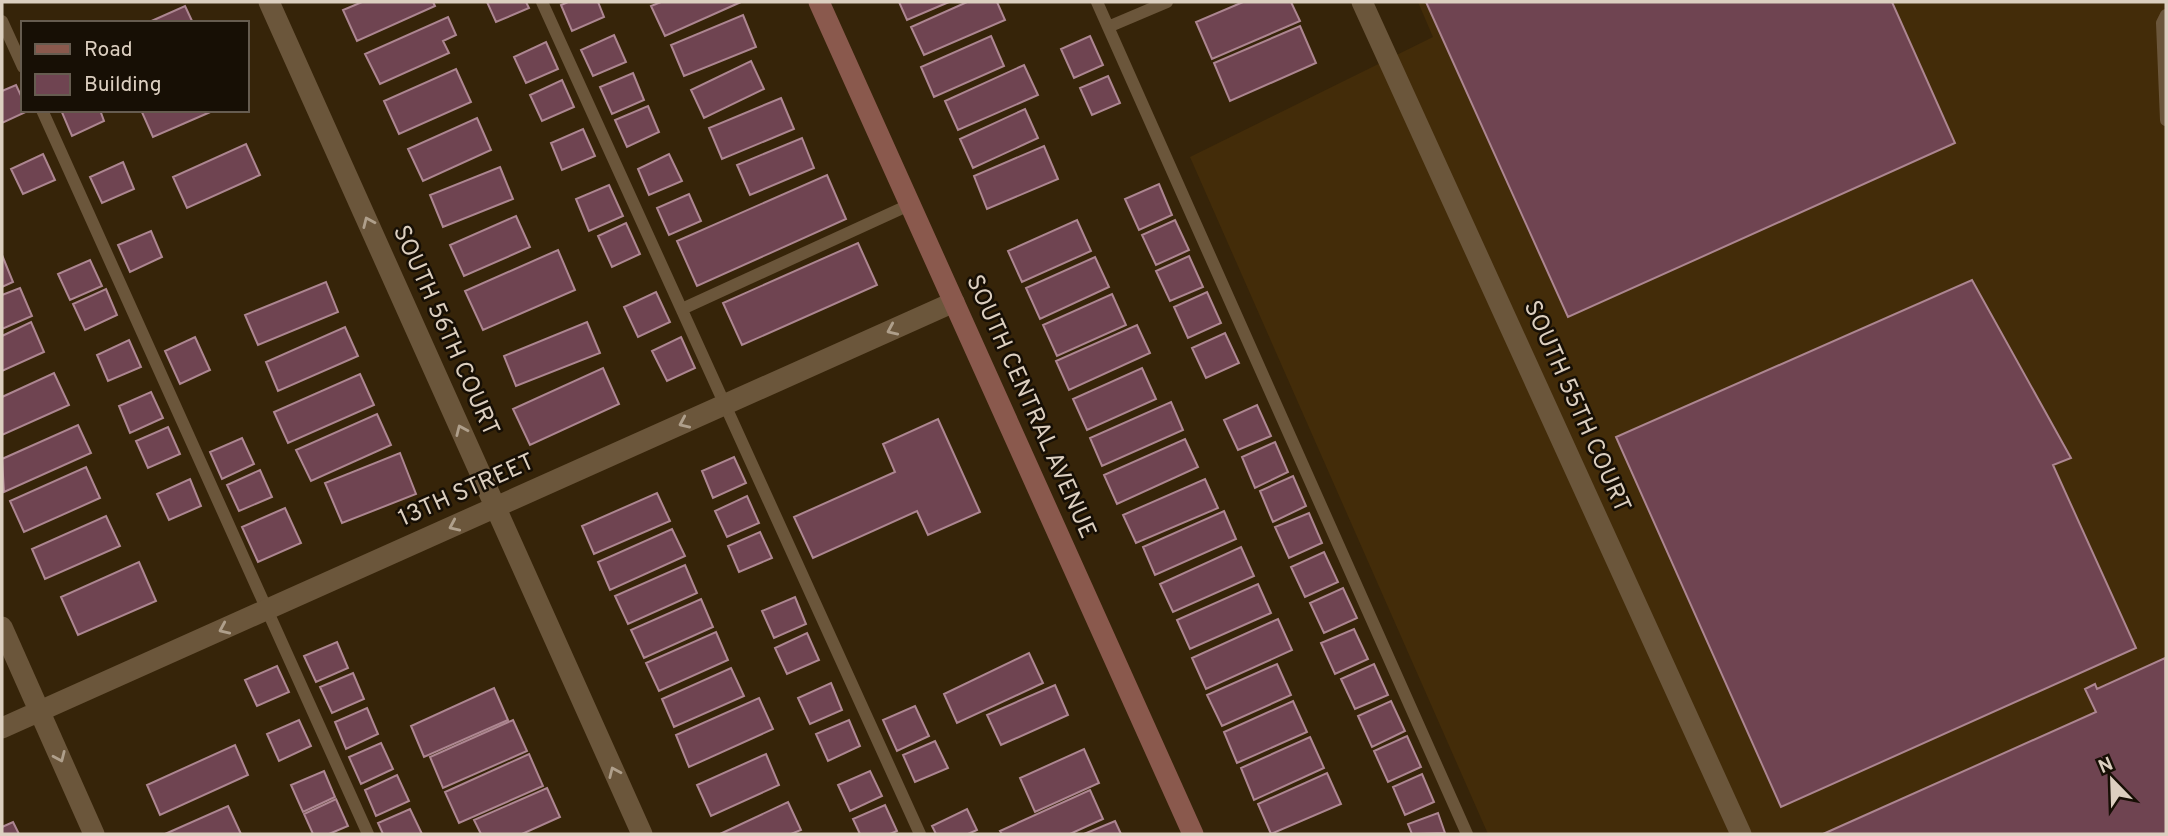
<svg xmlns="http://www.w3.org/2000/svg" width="2168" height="836" font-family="Overpass,sans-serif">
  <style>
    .built { fill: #432c09 }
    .building { fill: #6f4451; stroke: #ad8691; stroke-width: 2 }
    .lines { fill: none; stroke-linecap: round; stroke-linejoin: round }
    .service { stroke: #6b563b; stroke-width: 12 }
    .minor { stroke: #6b563b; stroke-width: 21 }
    .secondary { stroke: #8a594d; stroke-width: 21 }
    .oneway { stroke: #af9f8b }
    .labels { text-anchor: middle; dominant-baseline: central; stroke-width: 5; stroke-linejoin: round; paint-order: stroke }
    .street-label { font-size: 24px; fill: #dccfc0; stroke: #170f05 }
  </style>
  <rect width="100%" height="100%" fill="#362409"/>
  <path class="built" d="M1418,2H2166V834H1488L1190,157L1433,37Z"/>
  <path class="building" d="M362,2H433L435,6L357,41L343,10Z
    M487,2H526L529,8L496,22Z
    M568,2H598L604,17L572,31L561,5Z
    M661,2H741L665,36L651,6Z
    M899,2H949L907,20Z
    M967,2H997L1005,20L924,55L911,27Z
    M1243,2H1291L1300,21L1212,59L1196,22Z
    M1426,2H1892L1955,143L1568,317Z
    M185,6L193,23H147Z
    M743,15L756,47L684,76L671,45Z
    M448,17L456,35L443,41L449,53L380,84L365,54Z
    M1300,26L1316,63L1230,101L1214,63Z
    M614,35L626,62L593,76L581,50Z
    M991,36L1004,66L934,97L921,67Z
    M1090,36L1103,65L1074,78L1061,49Z
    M546,42L558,69L526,83L514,57Z
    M751,61L764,89L704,118L691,90Z
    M1024,65L1038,95L958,130L945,101Z
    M456,69L471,102L399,134L384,101Z
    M633,73L644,100L612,114L600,87Z
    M1108,76L1120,103L1092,115L1080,88Z
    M562,80L574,107L542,121L530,95Z
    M16,85L23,100V110L28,111L2,123V91Z
    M781,98L794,129L722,159L709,128Z
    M648,106L659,132L627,147L615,120Z
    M1025,109L1038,138L973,168L960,139Z
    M61,110H100L104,121L72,136Z
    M141,110H215L153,137Z
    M477,118L491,150L423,181L408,149Z
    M583,129L595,156L562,170L551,143Z
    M802,138L814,168L750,195L737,165Z
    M246,144L260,175L187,208L173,177Z
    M1044,146L1058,179L987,209L974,176Z
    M43,154L55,180L23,194L11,169Z
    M669,154L682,181L649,195L638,169Z
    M123,162L134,189L102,203L90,177Z
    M500,167L513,199L443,227L430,195Z
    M827,175L846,219L697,286L677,241Z
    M1159,184L1172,215L1139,230L1125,199Z
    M609,185L623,216L589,231L576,199Z
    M689,194L701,221L669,235L657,208Z
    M516,216L530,247L464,276L450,245Z
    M1077,220L1091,251L1022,282L1008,251Z
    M1175,220L1189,250L1156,265L1142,235Z
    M626,223L640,254L612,267L598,236Z
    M151,231L162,257L130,272L118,245Z
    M858,243L877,285L742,345L723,303Z
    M558,250L575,290L483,330L465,291Z
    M2,255L13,282L2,287Z
    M1189,256L1203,287L1170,301L1156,271Z
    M1095,257L1109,287L1040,319L1026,288Z
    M90,260L102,286L70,300L58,274Z
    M1972,280L2071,458L2053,465L2136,648L1781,807L1616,437Z
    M326,282L338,312L258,345L245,315Z
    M20,288L32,316L2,329V295Z
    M106,289L117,315L85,330L73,304Z
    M656,292L670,322L638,337L624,307Z
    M1207,292L1221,323L1188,338L1174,307Z
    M1112,294L1126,325L1057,356L1043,325Z
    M31,322L44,352L2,371V336Z
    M587,322L600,353L516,386L504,356Z
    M1137,325L1150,353L1069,390L1056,361Z
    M345,327L358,356L278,391L266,362Z
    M1225,333L1239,363L1206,378L1192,348Z
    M195,337L210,370L180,384L165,351Z
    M681,337L695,368L667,381L652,351Z
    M129,340L141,367L108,381L97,355Z
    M603,368L619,404L530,445L513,409Z
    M1142,368L1156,399L1087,430L1073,399Z
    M54,373L69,405L2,435V397Z
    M360,374L374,405L288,443L274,412Z
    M151,392L163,418L130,433L119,406Z
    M1171,402L1183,430L1102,466L1090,438Z
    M1257,405L1271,436L1238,450L1224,420Z
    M377,414L391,445L311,481L296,450Z
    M938,419L980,512L928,535L917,511L813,558L794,517L895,472L883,444Z
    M78,425L91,453L4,492L2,459Z
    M168,427L180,454L148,468L136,441Z
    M242,438L254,464L222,479L210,452Z
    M1185,439L1198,467L1117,504L1104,475Z
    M1275,442L1288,472L1255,488L1242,457Z
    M400,453L416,494L342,523L325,483Z
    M734,457L746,483L713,498L702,471Z
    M86,467L100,498L24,532L10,501Z
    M260,470L272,497L239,511L227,485Z
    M1293,476L1306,506L1273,522L1260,491Z
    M190,479L201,506L169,520L157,494Z
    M1205,479L1218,508L1136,543L1123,515Z
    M657,493L670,521L594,554L582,526Z
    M747,496L759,523L727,537L715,511Z
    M285,508L301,543L258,562L242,527Z
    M1224,511L1236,539L1155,575L1143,547Z
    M1309,513L1322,543L1289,558L1275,527Z
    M106,516L120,546L45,579L32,549Z
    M672,529L685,556L610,590L598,562Z
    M760,532L772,558L739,572L728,546Z
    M1241,547L1254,576L1173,612L1160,584Z
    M1324,552L1338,582L1305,597L1291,567Z
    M139,562L156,601L78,635L61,597Z
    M685,565L697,593L628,624L615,596Z
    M1258,584L1271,613L1190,649L1177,620Z
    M1343,588L1357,618L1324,633L1310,603Z
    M795,597L806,624L774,638L762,611Z
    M701,599L713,627L644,658L631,630Z
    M1278,619L1292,650L1206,689L1192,658Z
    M1354,629L1368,659L1335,674L1321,643Z
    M716,632L728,660L659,691L646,663Z
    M807,633L819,660L787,674L775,648Z
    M337,642L348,668L316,682L304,656Z
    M1029,653L1043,683L957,723L944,694Z
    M2165,658L2166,834H1823L2096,712L2085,689L2095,684L2097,689Z
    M1277,664L1291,695L1222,726L1207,695Z
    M1374,664L1388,695L1355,709L1341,679Z
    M277,666L289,692L257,706L245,680Z
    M731,668L744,696L674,727L662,699Z
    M353,673L364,699L332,713L320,687Z
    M831,683L842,710L810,724L798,698Z
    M1055,685L1068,715L1001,745L987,715Z
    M494,688L508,720L424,757L411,726Z
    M759,698L773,729L689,767L676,735Z
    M1293,701L1307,732L1237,763L1224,732Z
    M1391,701L1405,731L1372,747L1358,716Z
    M915,706L929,736L897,751L883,720Z
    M367,708L378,734L346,749L335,722Z
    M299,720L311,746L279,761L267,734Z
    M513,720L527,751L443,788L430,757Z
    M849,720L860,746L828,761L816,734Z
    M1407,736L1421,767L1388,782L1374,751Z
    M1310,737L1324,768L1254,800L1241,768Z
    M935,741L948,768L915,782L903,755Z
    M381,743L393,769L361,784L349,757Z
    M235,745L248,775L160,815L147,785Z
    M1084,749L1099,783L1035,812L1020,778Z
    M529,754L543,786L459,823L445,792Z
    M766,754L779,785L711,816L697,785Z
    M324,771L335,797L303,812L291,785Z
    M870,771L882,796L850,811L838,785Z
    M1327,773L1341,804L1271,834L1258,804Z
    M1422,774L1434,802L1405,815L1393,787Z
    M397,775L409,801L376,816L365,790Z
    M547,788L560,817L522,834H481L474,820Z
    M1090,790L1103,819L1070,834H1002L1000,831Z
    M336,799L348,826L329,834H313L304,814Z
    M788,802L801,830L791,834H720Z
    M885,805L897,831L890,834H860L853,819Z
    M228,806L241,834H165Z
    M410,809L422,834H383L378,823Z
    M967,809L977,830L968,834H936L932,826Z
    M1438,813L1445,833L1412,834L1408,824Z
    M1115,821L1121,834H1084Z
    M13,822L19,834H2V827Z"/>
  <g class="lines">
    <path class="service" d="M542,2L920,834
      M1097,2L1467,834
      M2166,15L2162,23L2166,120
      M2,21L23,67
      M1108,27L1167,2
      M42,110L368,834
      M682,309L909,205"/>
    <path class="minor" d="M269,2L642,834
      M1362,2L1741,834
      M2,627L94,834
      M2,728L954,302"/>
    <path class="secondary" d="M819,2L1193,834"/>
  </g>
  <defs><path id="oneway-chevron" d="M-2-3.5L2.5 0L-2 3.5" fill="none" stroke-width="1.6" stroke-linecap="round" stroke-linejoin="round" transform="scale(1.75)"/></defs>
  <g class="oneway">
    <use href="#oneway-chevron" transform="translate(368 222) rotate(-114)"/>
    <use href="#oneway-chevron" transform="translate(892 330) rotate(156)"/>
    <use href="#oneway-chevron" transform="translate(684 423) rotate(156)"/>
    <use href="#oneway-chevron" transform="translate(461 430) rotate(-114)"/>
    <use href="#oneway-chevron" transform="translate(454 526) rotate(156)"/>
    <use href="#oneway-chevron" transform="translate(224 629) rotate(156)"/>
    <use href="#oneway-chevron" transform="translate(60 757) rotate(66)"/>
    <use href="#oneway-chevron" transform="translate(614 772) rotate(-114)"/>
  </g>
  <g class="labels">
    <g class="street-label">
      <text transform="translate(445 331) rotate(66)">SOUTH 56TH COURT</text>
      <text transform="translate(1030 407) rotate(66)">SOUTH CENTRAL AVENUE</text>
      <text transform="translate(1576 407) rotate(66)">SOUTH 55TH COURT</text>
      <text transform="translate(467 491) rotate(-24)">13TH STREET</text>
    </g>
  </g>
  <rect width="2168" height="836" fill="none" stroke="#dccfc0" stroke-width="7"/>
  <rect x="21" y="21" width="228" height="91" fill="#170f05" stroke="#665c50" stroke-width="2"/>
  <rect x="35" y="44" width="35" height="10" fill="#8a594d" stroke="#665c50" stroke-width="2"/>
  <text x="84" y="56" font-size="21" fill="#dccfc0">Road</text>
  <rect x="35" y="74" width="35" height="21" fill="#6f4451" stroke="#665c50" stroke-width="2"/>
  <text x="84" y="91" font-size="21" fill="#dccfc0">Building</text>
  <g transform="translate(2112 780) rotate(337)" stroke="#170f05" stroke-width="5" paint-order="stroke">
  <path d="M0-5L12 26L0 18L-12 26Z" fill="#dccfc0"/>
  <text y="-10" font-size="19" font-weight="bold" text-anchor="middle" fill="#dccfc0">N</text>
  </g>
</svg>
